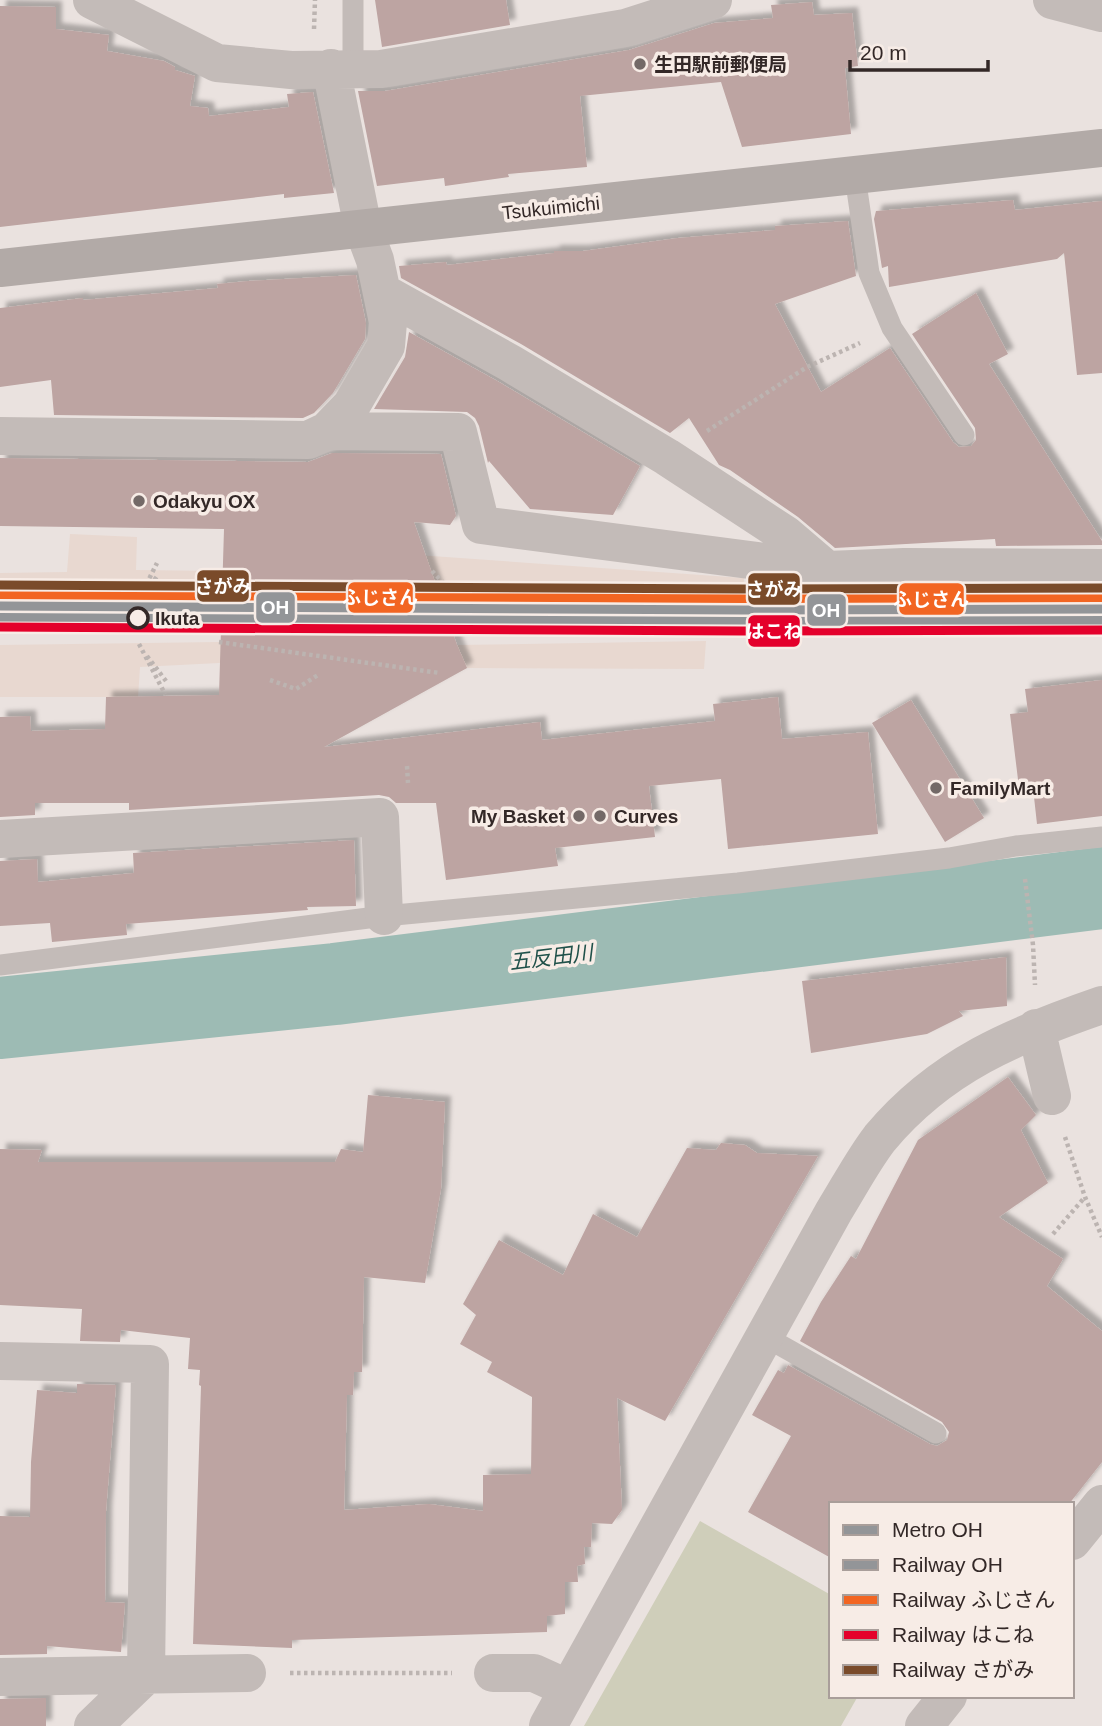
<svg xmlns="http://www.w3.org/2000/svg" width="1102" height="1726" font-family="Helvetica,'Noto Sans JP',sans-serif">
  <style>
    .green { fill: #cfceba }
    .plaza { fill: #e8d8d0 }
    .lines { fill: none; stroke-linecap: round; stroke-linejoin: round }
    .river { stroke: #9dbbb4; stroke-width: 82 }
    .building { fill: #bda4a2; filter: url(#shadow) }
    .path { stroke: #bcb4b1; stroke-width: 4.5; stroke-dasharray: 3.5 3.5; stroke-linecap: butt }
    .service { stroke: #c3bbb8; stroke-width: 21 }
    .minor { stroke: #c3bbb8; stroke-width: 38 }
    .primary { stroke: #b2aaa7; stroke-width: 38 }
    .rail-1-casing { stroke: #f7ece6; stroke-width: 14 }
    .rail-2-casing { stroke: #f7ece6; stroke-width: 14 }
    .rail-3-casing { stroke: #f7ece6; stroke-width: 14 }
    .rail-4-casing { stroke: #f7ece6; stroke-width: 14 }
    .rail-1 { stroke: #939598; stroke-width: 9 }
    .rail-2 { stroke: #f26522; stroke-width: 9 }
    .rail-3 { stroke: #e4002b; stroke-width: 9 }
    .rail-4 { stroke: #7a4b2a; stroke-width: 9 }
    .metro-1-casing { stroke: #f7ece6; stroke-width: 14 }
    .metro-1 { stroke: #939598; stroke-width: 9 }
    .poi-dot { fill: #736967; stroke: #f7ece6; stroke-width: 2.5 }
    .stop-dot { fill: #f7ece6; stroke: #332827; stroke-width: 3.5 }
    .labels { text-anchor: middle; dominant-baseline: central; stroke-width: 7; stroke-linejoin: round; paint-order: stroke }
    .poi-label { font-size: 19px; font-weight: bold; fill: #332827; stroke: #f7ece6; text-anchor: start }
    .street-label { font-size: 19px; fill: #332827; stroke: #f7ece6 }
    .stop-label { font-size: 19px; font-weight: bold; fill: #332827; stroke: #f7ece6; text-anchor: start }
    .water-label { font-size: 21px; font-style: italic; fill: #20514a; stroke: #f7ece6 }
    .line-badge { stroke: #f7ece6; stroke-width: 2.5 }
    .badge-label { font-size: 19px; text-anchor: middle; font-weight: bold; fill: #fff }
  </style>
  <defs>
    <filter id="shadow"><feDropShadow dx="6" dy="-6" stdDeviation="2" flood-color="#0004"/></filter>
  </defs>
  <rect width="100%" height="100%" fill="#eae2df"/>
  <path class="green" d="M700,1521L831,1595V1696H858L841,1726H584Z"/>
  <path class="plaza" d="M70,534L137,537L136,570L221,571L389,553L744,578L743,605L141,597L0,598V573L67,572Z
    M706,641L704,669L467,668L420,691L396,699L219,663L140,667L138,697H0V645L219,642L457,645Z"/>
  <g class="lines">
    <path class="river" d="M0,1018L335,984L1102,888"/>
  </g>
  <path class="building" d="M375,0H506L510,25L382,47Z
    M812,2L814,15L852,13L858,66L845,68L851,134L742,147L721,82L580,96L587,167L508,174L509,177L445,186L444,178L377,186L358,91H385L629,50L714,23L773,18L771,5Z
    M0,6L56,7V29L109,35L107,51L164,61L175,67V70L195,76L190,106L208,108L209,116L289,107L287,94L313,92L334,193L284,198V194L0,227Z
    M1013,200L1015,210L1102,201V373L1077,375L1064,253L1057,259L889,287L888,266L882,268L874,219L876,211Z
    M848,221L856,276L775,304L821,392L890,348L953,442L959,447L971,446L976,440L975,428L912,334L976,293L1008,354L989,364L1102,541V545L996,546L995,539L835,548L798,517L730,470L719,465L689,418L670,433L521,344L401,278L399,266L446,262L447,265L554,253V251H583L678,238L775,230V226Z
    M356,275L366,323L365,339L333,393L314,413L303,418L54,415L51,380L0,387V308L83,298V300L218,288L217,284L248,281Z
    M409,332L499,382L640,466L613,515L530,509L489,461L488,463L479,426L475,418L467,412L374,409L405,357Z
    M332,453L441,454L456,516L450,525L414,522L457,645L467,668L324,747L540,722L542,740L715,721L713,704L778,697L782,739L868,732L878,834L728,849L721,779L649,786L655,837L555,848L558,866L446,880L436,803H396L389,797L379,795L129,810V803H35V815L0,817V717L30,716L31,731L105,729L106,697L219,695L224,529L0,526V458L308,462Z
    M1102,680V816L1037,824L1033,788L1020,796L1010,714L1028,712L1025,689Z
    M911,700L984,818L945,842L872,723Z
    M354,840L356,906L307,907L308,910L126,924L127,935L52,942L50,923L0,926V861L37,859L38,882L134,873L133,853Z
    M1006,957L1007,1006L959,1011L963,1016L927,1034L811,1053L802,981Z
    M1008,1077L1036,1115L1021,1130L1048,1183L999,1217L1063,1259L1047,1286L1102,1331V1462L1069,1504H831V1558L748,1512L791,1436L752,1415L778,1370L784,1373L788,1365L930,1444L937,1446L947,1440L949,1432L942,1422L800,1341L821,1302L851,1256L856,1259L918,1140Z
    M368,1095L445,1102L441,1189L425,1283L364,1277L362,1372H354L353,1395H347L344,1510L429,1504L483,1511V1475L531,1474L532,1397L487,1372L492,1362L460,1344L476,1315L463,1304L499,1240L563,1275L593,1214L637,1237L687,1148L716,1150L721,1143L745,1145L757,1153L818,1156L665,1421L617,1398L622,1510L612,1524L592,1523L591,1547H584L585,1564L577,1566L578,1582H565V1614L547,1616V1632L292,1640V1648L193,1644L201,1386L199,1385L200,1370L188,1369L190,1338L121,1330L120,1342L80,1341L82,1309L0,1305V1149L42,1150L38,1162H335L341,1149L363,1152Z
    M77,1384L116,1385L106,1511L105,1602L125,1603L121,1652L47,1646V1654L0,1655V1516L30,1517L31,1462L37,1390L77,1393Z
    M46,1698V1726H0V1699Z"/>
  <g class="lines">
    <path class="path" d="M314,29L315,0
      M707,431L807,367L860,343
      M432,571L460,600
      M146,591L158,575
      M140,597L157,563
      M219,642L440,673
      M139,644L165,694
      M147,656L166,681
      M270,680L296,689L318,675
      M407,766L408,783
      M1025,879L1033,945L1035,985
      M1065,1137L1085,1197L1102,1237
      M1053,1234L1085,1197
      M290,1673H452"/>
    <path class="service" d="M353,68V0
      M855,176L869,273L892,328L964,435
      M0,965L384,916L738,883L949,858L1016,846L1102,837
      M764,1336L936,1433"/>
    <path class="minor" d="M92,0L217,63L291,70L381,69L625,28L713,0
      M1052,0L1102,13
      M382,292L510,363L667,457L786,535L827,570
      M327,431L351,406L386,346L388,322L375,260L363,228L331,68
      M0,436L308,440L327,431L458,432L481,525L827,570L904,567L1102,568
      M0,839L380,817L384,916
      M1036,1028L1052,1096
      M0,1361L150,1364L146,1675L93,1726
      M1072,1541L1102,1504
      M493,1673H534L567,1688
      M0,1677L247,1673
      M548,1726L834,1211C849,1187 863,1160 880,1138C941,1065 1015,1035 1102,1005
      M924,1726L948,1696"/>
    <path class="primary" d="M0,268L1102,148"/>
    <g class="rail-1-casing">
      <path id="rail-1" d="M0,617L743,620H1102"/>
    </g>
    <g class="rail-2-casing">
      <path id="rail-2" d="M0,596L743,599H1102"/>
    </g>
    <g class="rail-3-casing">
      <path id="rail-3" d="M0,627L743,631L1102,630"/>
    </g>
    <g class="rail-4-casing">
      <path id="rail-4" d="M0,585L743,589L1102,588"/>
    </g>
    <use href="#rail-1" class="rail-1"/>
    <use href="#rail-2" class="rail-2"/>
    <use href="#rail-3" class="rail-3"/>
    <use href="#rail-4" class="rail-4"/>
    <g class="metro-1-casing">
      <path id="metro-1" d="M0,606L743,610L1102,609"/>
    </g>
    <use href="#metro-1" class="metro-1"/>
  </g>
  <g class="poi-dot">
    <circle cx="640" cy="64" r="7"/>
    <circle cx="139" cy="501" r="7"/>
    <circle cx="936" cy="788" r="7"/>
    <circle cx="579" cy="816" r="7"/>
    <circle cx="600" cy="816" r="7"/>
  </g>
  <circle class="stop-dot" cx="138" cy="618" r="10"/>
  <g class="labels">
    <g class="poi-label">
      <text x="654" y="64">生田駅前郵便局</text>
      <text x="153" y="501">Odakyu OX</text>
      <text x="950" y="788">FamilyMart</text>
      <text x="565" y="816" text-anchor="end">My Basket</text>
      <text x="614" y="816">Curves</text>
    </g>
    <g class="street-label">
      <text transform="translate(551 208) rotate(-6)">Tsukuimichi</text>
    </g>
    <g class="stop-label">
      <text x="155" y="618">Ikuta</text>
    </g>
    <g class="water-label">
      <text transform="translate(551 957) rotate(-7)">五反田川</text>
    </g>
  </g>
  <g class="line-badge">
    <rect x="196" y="569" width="54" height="34" rx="7" fill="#7a4b2a"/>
    <rect x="747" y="572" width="54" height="34" rx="7" fill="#7a4b2a"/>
    <rect x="347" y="581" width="67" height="33" rx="7" fill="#f26522"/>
    <rect x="898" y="582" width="67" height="34" rx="7" fill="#f26522"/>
    <rect x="255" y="591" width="41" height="33" rx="7" fill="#939598"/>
    <rect x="806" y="593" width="41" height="34" rx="7" fill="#939598"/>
    <rect x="747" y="614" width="54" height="34" rx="7" fill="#e4002b"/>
  </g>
  <g class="badge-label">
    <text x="223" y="593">さがみ</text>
    <text x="774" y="596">さがみ</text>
    <text x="380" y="604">ふじさん</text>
    <text x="931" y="606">ふじさん</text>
    <text x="275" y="614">OH</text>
    <text x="826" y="617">OH</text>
    <text x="774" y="638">はこね</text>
  </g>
  <rect x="829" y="1502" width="245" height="196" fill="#f7ece6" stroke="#a99e9a" stroke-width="2"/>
  <rect x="843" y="1525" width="35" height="10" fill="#939598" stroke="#a99e9a" stroke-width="2"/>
  <text x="892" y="1537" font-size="21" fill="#332827">Metro OH</text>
  <rect x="843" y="1560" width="35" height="10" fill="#939598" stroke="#a99e9a" stroke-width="2"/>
  <text x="892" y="1572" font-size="21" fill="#332827">Railway OH</text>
  <rect x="843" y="1595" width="35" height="10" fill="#f26522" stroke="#a99e9a" stroke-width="2"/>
  <text x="892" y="1607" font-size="21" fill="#332827">Railway ふじさん</text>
  <rect x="843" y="1630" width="35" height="10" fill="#e4002b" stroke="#a99e9a" stroke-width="2"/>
  <text x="892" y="1642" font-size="21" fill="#332827">Railway はこね</text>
  <rect x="843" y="1665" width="35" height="10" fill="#7a4b2a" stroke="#a99e9a" stroke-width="2"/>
  <text x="892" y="1677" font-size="21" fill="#332827">Railway さがみ</text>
  <path d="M850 60v10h138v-10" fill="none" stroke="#332827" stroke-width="3.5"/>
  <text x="860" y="60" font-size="21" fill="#332827" stroke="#f7ece6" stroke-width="5" paint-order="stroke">20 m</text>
</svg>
